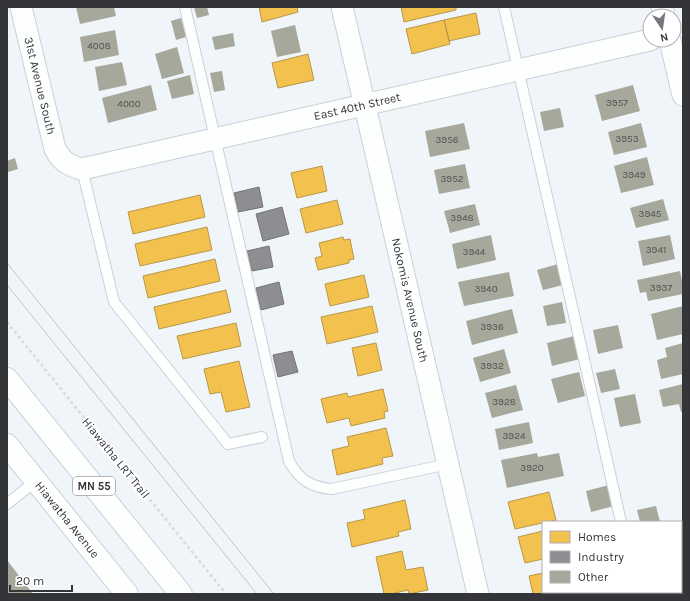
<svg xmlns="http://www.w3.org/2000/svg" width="690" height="601" font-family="Karla,sans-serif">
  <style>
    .homes { fill: #f2c14e; stroke: #b99748 }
    .industry { fill: #8d8d92; stroke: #727377 }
    .building { fill: #a5a89a }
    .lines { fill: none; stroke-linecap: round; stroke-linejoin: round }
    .lane-casing { stroke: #ccd0d4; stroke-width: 12 }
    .street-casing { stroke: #ccd0d4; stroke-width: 23 }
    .highway-casing { stroke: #ccd0d4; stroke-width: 24 }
    .path { stroke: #d8dadb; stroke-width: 2.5; stroke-dasharray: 3 3; stroke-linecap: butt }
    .lane { stroke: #fdfefe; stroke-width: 10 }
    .street { stroke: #fdfefe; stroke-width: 21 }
    .highway { stroke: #fdfefe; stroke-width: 22 }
    .tram { stroke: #c3c4c5; stroke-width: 1 }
    .labels { text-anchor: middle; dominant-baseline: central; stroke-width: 4; stroke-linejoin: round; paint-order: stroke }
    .number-label { font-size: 10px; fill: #505251 }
    .shield { fill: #fff; stroke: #707274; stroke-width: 1 }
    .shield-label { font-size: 11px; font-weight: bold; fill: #333539 }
    .street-label { font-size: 12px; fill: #333539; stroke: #fff }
  </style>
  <rect width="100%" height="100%" fill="#f0f5fa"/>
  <path class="homes" d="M259,7H297L298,12L262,22Z
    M401,7H456V10L404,22Z
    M476,13L480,34L449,41L444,20Z
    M444,20L450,44L412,54L406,29Z
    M308,54L314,80L278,88L272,63Z
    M322,166L327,191L297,198L291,173Z
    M200,195L205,217L133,234L128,212Z
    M337,200L343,224L306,233L300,209Z
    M207,227L212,250L140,266L135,244Z
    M343,237L344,240L350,239L354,259L349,260V263L318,270L315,258L322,256L319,243Z
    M215,259L220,281L148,298L143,276Z
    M364,275L369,297L330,306L325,284Z
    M226,290L231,312L159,329L154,307Z
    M372,306L378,332L327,344L321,317Z
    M236,323L241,346L183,359L177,336Z
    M376,343L382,370L358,376L352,348Z
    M239,361L250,407L226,412L221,392L210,394L204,369Z
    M383,389L388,411L384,412L385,418L351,426L349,418L327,423L321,399L347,393L348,397Z
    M386,428L393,456L382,458L383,464L337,475L332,450L349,446L347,437Z
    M549,492L556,520L515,529L508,502Z
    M405,500L411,529L398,532L399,536L352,547L347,523L365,519L363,510Z
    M543,531V559L525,563L518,537Z
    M402,551L406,570L423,567L428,590L409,594L408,590L391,594H384L376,557Z
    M543,573V592H564V594H533L529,576Z"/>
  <path class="industry" d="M259,187L263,207L238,212L234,193Z
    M282,207L289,234L263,241L256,214Z
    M269,246L273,267L252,271L247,251Z
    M279,282L284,304L261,310L256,288Z
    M292,351L298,372L278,377L273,355Z"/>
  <path class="building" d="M76,7H114L116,16L80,24Z
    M194,7H207L209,15L197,18Z
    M181,18L186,37L176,40L171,21Z
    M295,25L301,52L277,57L271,31Z
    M115,30L119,55L84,62L80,37Z
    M233,33L235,46L215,50L212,37Z
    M177,47L184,73L162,79L155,54Z
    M122,62L127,85L99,91L95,67Z
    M222,71L225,90L214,92L210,73Z
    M190,75L194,94L172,99L167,81Z
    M151,85L157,110L108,123L102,98Z
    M633,85L640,111L602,121L595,95Z
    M560,108L564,127L544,131L540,112Z
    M464,123L470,149L430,157L425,131Z
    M641,123L647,147L614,155L608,132Z
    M647,157L654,185L621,193L614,166Z
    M15,158L18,169L8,172L7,161Z
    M465,164L470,188L439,194L434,170Z
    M663,199L669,220L636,228L630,208Z
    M475,204L480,225L450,233L444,211Z
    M491,235L496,260L457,269L452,244Z
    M670,235L675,259L643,266L638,241Z
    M558,264L563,285L543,290L537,270Z
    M680,271L683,285V294L648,301L646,292L640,293L637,280Z
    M509,272L514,296L464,306L458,282Z
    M562,302L566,323L547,326L543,306Z
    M683,306V334L657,340L651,314Z
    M512,309L518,333L472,345L466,321Z
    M618,325L623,348L598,354L593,330Z
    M574,336L580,359L552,366L547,343Z
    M683,343V374L661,379L657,360L667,357L665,348Z
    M504,349L511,373L480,382L473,358Z
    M615,369L620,389L601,393L596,373Z
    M579,372L585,396L558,403L551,379Z
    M683,384V411L681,412L679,404L663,407L659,390Z
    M516,385L523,410L492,418L485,393Z
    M635,394L641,423L620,427L614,398Z
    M529,422L533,443L499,450L495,429Z
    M537,453L538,457L559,453L564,476L507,488L501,460Z
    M609,485L614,506L591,512L586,491Z
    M656,506L660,522H640L637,510Z
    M7,560L33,594H7Z
    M663,592H666L667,594H657Z"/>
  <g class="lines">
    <g class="lane-casing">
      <path id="lane" d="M185,7L289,461C299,480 311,487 332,489L448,464
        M504,7L621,522
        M82,169L114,302L228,444L262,437
        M7,504L36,481
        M637,592L638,594"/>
    </g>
    <g class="street-casing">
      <g id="street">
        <path id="s1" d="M21,7L55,149C61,161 69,166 82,169L650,40"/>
        <path id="s2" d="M342,7L478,594"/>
        <path d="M662,7L664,16"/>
        <path d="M670,40L683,95"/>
      </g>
    </g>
    <g class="highway-casing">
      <g id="highway">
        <path d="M7,379L181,594"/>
        <path id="s3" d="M7,445L127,594"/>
      </g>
    </g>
    <path class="path" d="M7,322L226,594"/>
    <use href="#lane" class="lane"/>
    <use href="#street" class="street"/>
    <use href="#highway" class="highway"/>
    <path class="tram" d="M7,263L274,594
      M7,285L257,594"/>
  </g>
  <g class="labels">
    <g class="number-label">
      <text x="99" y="46">4008</text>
      <text x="617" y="103">3957</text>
      <text x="129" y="104">4000</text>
      <text x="627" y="139">3953</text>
      <text x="447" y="140">3956</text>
      <text x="634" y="175">3949</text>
      <text x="452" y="179">3952</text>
      <text x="650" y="214">3945</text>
      <text x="462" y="218">3948</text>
      <text x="656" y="250">3941</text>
      <text x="474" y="252">3944</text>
      <text x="661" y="288">3937</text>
      <text x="486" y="289">3940</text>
      <text x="492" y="327">3936</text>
      <text x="492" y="366">3932</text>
      <text x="504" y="402">3928</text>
      <text x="514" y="436">3924</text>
      <text x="532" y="468">3920</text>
    </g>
    <rect class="shield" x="73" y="477" width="42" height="18" rx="3"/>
    <g class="shield-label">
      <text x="94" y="486">MN 55</text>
    </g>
    <g class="street-label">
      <text stroke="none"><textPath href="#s1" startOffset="81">31st Avenue South</textPath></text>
      <text stroke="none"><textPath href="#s1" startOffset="463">East 40th Street</textPath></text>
      <text stroke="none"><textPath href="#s2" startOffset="301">Nokomis Avenue South</textPath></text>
      <text transform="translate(116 458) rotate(51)">Hiawatha LRT Trail</text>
      <text stroke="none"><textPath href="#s3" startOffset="96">Hiawatha Avenue</textPath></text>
    </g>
  </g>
  <rect width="690" height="601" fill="none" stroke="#333539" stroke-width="16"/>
  <rect x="542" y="521" width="140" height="72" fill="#ffffff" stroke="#adaeb0"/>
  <rect x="550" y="531" width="20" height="12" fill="#f2c14e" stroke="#adaeb0"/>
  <text x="578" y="541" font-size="12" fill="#333539">Homes</text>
  <rect x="550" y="551" width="20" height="12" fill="#8d8d92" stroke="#adaeb0"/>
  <text x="578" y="561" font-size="12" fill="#333539">Industry</text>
  <rect x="550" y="571" width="20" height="12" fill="#a5a89a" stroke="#adaeb0"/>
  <text x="578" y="581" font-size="12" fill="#333539">Other</text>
  <g transform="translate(662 28) rotate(167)"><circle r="19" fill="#ffffff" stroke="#adaeb0"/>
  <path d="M0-3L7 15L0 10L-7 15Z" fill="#75787d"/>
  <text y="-6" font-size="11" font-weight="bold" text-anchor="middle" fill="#333539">N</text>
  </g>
  <path d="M10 585v6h62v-6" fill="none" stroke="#333539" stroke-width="2"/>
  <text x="16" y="585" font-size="12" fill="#333539" stroke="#ffffff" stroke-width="3" paint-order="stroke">20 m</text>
</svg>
